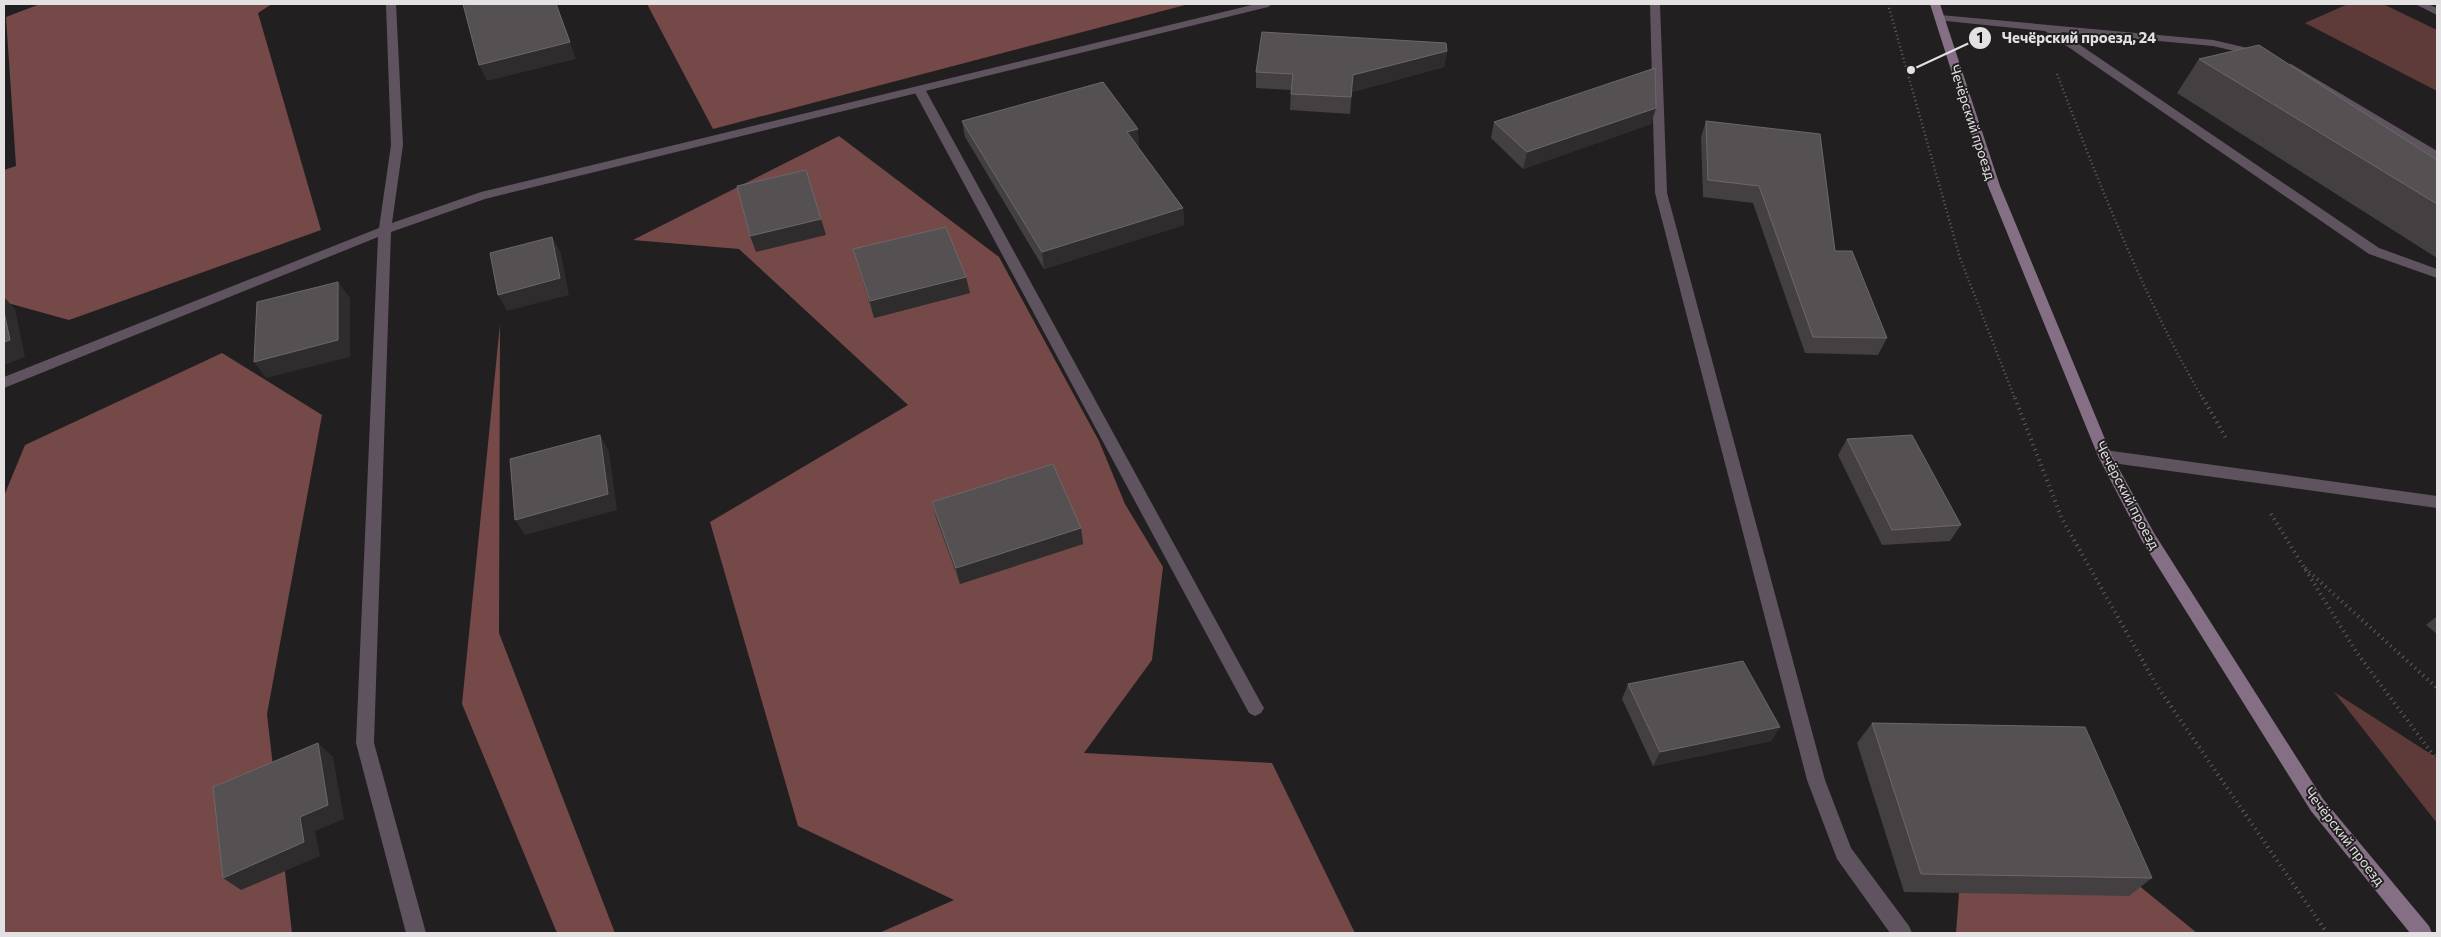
<svg xmlns="http://www.w3.org/2000/svg" width="2441" height="937" font-family="Commissioner,sans-serif">
  <style>
    .green { fill: #5e3b38 }
    .forest { fill: #744947 }
    .lines { fill: none; stroke-linecap: round; stroke-linejoin: round }
    .path-far1 { stroke: #625f61; stroke-width: 2.5; stroke-dasharray: 1 3; stroke-linecap: butt }
    .path { stroke: #625f61; stroke-width: 4; stroke-dasharray: 1 4.5; stroke-linecap: butt }
    .lane { fill: #605360; fill-rule: evenodd }
    .street { fill: #605360; fill-rule: evenodd }
    .secondary { fill: #846f84; fill-rule: evenodd }
    .wall { fill: #444041 }
    .shaded-wall { fill: #2f2c2d }
    .building { fill: #555152; stroke: #6b6869 }
    .labels { text-anchor: middle; dominant-baseline: central; stroke-width: 4; stroke-linejoin: round; paint-order: stroke }
    .street-label { font-size: 14px; fill: #e3e1e2; stroke: #221f21 }
    .leader { fill: none; stroke: #e3e1e2; stroke-width: 2 }
    .callout-dot { fill: #e3e1e2; stroke: #221f21; stroke-width: 2 }
    .mark-label { font-size: 15px; text-anchor: middle; font-weight: bold; fill: #111 }
    .callout-label { font-size: 15px; text-anchor: middle; font-weight: bold; fill: #e3e1e2; stroke: #221f21; stroke-width: 4; stroke-linejoin: round; paint-order: stroke }
  </style>
  <rect width="100%" height="100%" fill="#221f21"/>
  <path class="green" d="M2348,4H2383L2437,30V91L2305,23Z
    M2334,692L2437,758V823Z"/>
  <path class="forest" d="M40,4H272L258,13L321,230L69,320L4,302V170L16,166L6,17Z
    M647,4H1189L713,129Z
    M839,136L999,257L1099,441L1125,504L1163,567L1152,660L1084,753L1272,763L1355,933H879L954,900L798,826L710,522L908,405L739,249L633,240Z
    M500,324L499,633L615,933H557L462,704Z
    M222,353L322,415L267,714L292,933H4V496L25,445Z
    M2088,844L2197,933H1956L1962,853Z"/>
  <g class="lines">
    <path class="path-far1" d="M1888,4L1960,258L2015,399
      M2057,74C2099,183 2144,299 2203,399"/>
    <path class="path" d="M2015,398L2062,519L2157,686L2327,933
      M2203,398L2226,438
      M2271,514L2357,653L2437,760
      M2305,568L2437,688"/>
    <path class="lane" d="M2415,4H2428L2437,8V15Z
      M1940,15L2213,40L2265,52V56L2261,57L2213,46L2061,32L2379,248L2437,269V278L2369,254L2045,31L1936,20V16Z
      M2291,64L2437,151V160L2287,69V65Z
      M919,86L925,89L1261,703L1264,708L1261,713L1255,716L1249,713L913,89Z
      M2105,450L2437,496V508L2105,462L2100,460L2098,456L2100,452Z"/>
    <path class="street" d="M386,4H396L403,145L392,223L481,192L1256,4H1273L1268,7L485,199L391,232L374,743L426,933H406L356,743L378,237L4,388V377L379,228L391,145Z
      M1650,4H1660L1667,193L1825,780L1851,848L1909,926L1912,933H1890L1837,859L1807,780L1655,193Z"/>
    <path class="secondary" d="M1930,4H1940L2000,186L2112,456L2154,533L2323,799L2429,926L2432,933H2410L2311,811L2142,541L2098,456L1988,186Z"/>
  </g>
  <path class="wall" d="M1447,51L1444,67L1352,92L1350,114L1290,110L1291,90L1256,88V72Z
    M2199,59L2437,160V258L2177,93Z
    M1656,108L1651,124L1523,169L1491,138L1494,122Z
    M962,121L1139,146H1137L1183,208L1184,225L1044,269L965,137Z
    M1706,121L1835,251L1887,338L1878,355L1805,353L1753,203L1703,197L1701,137Z
    M853,249L970,293L874,318Z
    M1847,439L1961,525L1950,541L1882,545L1838,455Z
    M932,502L1081,528L1083,544L960,584L936,518Z
    M2437,616V634L2426,625Z
    M1628,684L1780,727L1771,741L1653,766L1622,699Z
    M1872,723L2152,878L2129,896L1904,892L1857,743Z"/>
  <path class="shaded-wall" d="M556,4H557L576,59L487,81L479,65Z
    M1447,51L1444,67L1351,92L1353,75Z
    M1656,108L1651,124L1523,169L1527,152Z
    M1138,129L1139,146L1128,149L1127,132Z
    M1183,208L1184,225L1044,269L1042,252Z
    M821,219L826,235L756,252L750,236Z
    M552,237L561,253L569,295L507,311L498,295Z
    M966,277L970,293L874,318L870,301Z
    M338,282L350,298V357L266,378L254,362Z
    M4,297L15,309L25,357L4,365Z
    M600,435L609,451L617,510L525,535L515,520Z
    M1081,528L1083,544L960,584L956,568Z
    M1780,727L1771,741L1653,766L1660,752Z
    M318,743L333,757L344,819L315,831L320,856L241,890L223,878L300,817Z"/>
  <path class="building" d="M463,4H556L570,42L479,65Z
    M1262,32L1446,43L1447,51L1353,75L1351,97L1291,94L1293,74L1256,72Z
    M2259,45L2437,160V204L2199,59Z
    M1655,68L1656,108L1527,152L1494,122Z
    M1103,82L1138,129L1127,132L1183,208L1042,252L962,121Z
    M1706,121L1820,134L1835,251H1852L1887,338L1813,337L1759,186L1708,180Z
    M806,170L821,219L750,236L737,186Z
    M946,227L966,277L870,301L853,249Z
    M552,237L560,278L498,295L490,253Z
    M338,282V340L254,362L257,302Z
    M4,312L10,340L4,342Z
    M600,435L608,494L515,520L510,459Z
    M1912,435L1961,525L1892,530L1847,439Z
    M1053,464L1081,528L956,568L932,502Z
    M1743,661L1780,727L1660,752L1628,684Z
    M1872,723L2085,727L2152,878L1921,874Z
    M318,743L328,805L300,817L304,842L223,878L213,787Z"/>
  <g class="labels">
    <g class="street-label">
      <text transform="translate(1973 122) rotate(72)">Чечёрский проезд</text>
      <text transform="translate(2128 495) rotate(62)">Чечёрский проезд</text>
      <text transform="translate(2345 836) rotate(52)">Чечёрский проезд</text>
    </g>
  </g>
  <path class="leader" d="M1911 70L1980 38"/>
  <g class="callout-dot">
    <circle cx="1911" cy="70" r="5"/>
    <circle cx="1980" cy="38" r="12"/>
  </g>
  <g class="mark-label">
    <text x="1980" y="43">1</text>
  </g>
  <g class="callout-label">
    <text x="2079" y="43">Чечёрский проезд, 24</text>
  </g>
  <rect width="2441" height="937" fill="none" stroke="#e3e1e2" stroke-width="10"/>
</svg>
